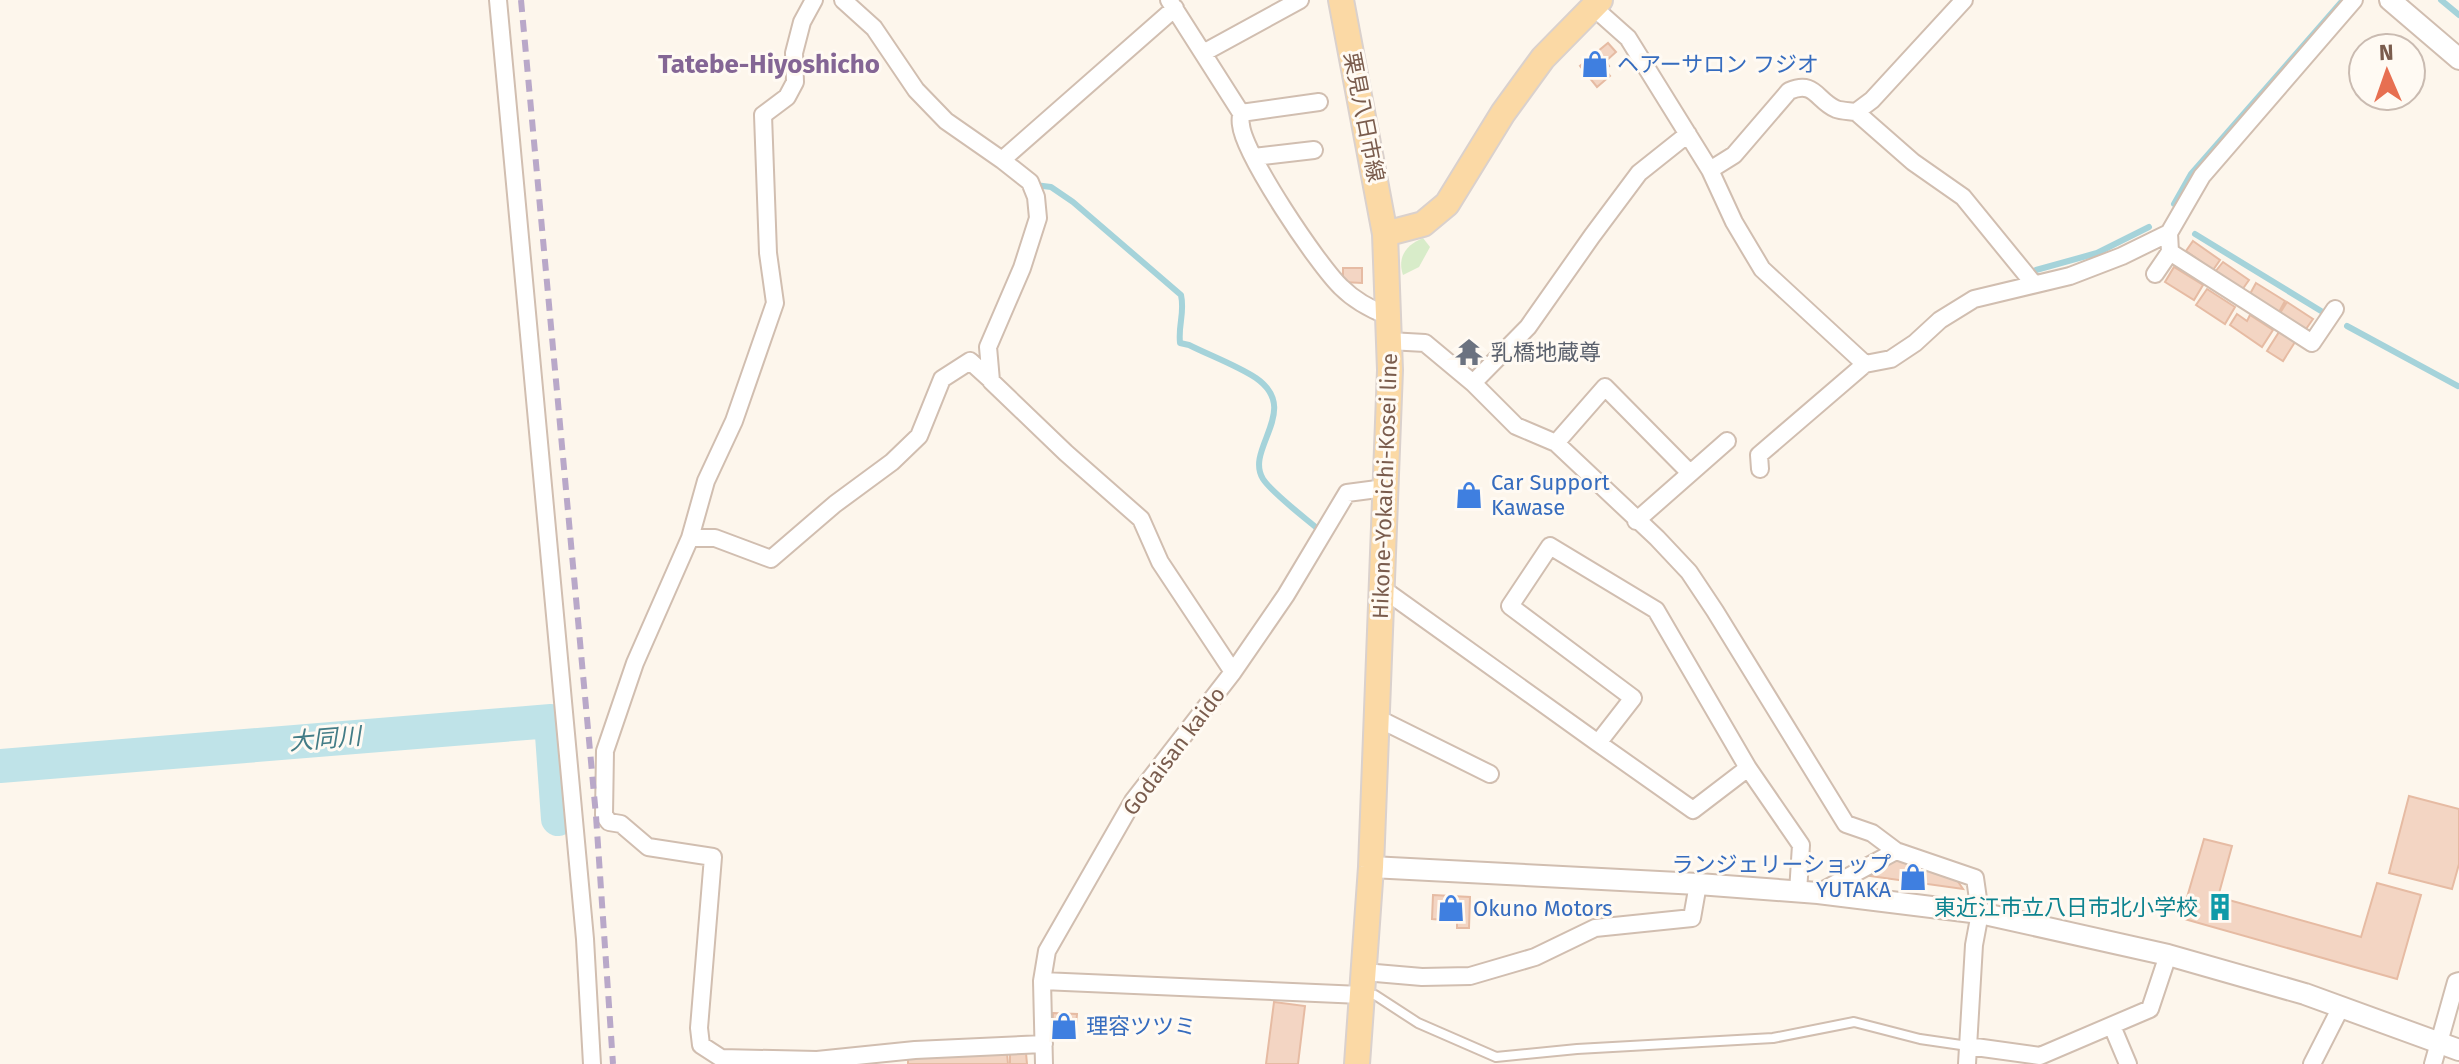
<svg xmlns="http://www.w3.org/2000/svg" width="2459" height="1064" font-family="'Fira Sans','Noto Sans JP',sans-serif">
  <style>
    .green { fill: #d8ecc9 }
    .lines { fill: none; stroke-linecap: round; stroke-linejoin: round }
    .stream { stroke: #a5d3da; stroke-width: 6 }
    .river { stroke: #bfe3e8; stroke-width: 34 }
    .building { fill: #f3d5c3; stroke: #e6bba3; stroke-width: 2 }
    .service-casing { stroke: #d1beb0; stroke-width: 12 }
    .minor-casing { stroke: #d1beb0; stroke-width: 20 }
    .tertiary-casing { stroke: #d1beb0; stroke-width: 24 }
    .primary-casing { stroke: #dad1cd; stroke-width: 28 }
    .service { stroke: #fff; stroke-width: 8 }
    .minor { stroke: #fff; stroke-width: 16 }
    .tertiary { stroke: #fff; stroke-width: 20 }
    .primary { stroke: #fbd9a5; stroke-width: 24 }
    .rail { stroke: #b9a8c9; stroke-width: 6; stroke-dasharray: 12 8; stroke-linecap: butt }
    .labels { text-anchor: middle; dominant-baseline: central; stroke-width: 6; stroke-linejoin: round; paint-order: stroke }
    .shop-label { font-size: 22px; fill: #366cbe; stroke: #fffaf3; text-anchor: start }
    .street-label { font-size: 22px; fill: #7a5c4d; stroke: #fffaf3 }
    .worship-label { font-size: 22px; fill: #5b616d; stroke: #fffaf3; text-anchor: start }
    .culture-label { font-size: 22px; fill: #0d838f; stroke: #fffaf3; text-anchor: end }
    .water-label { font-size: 24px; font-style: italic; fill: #437c86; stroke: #fffaf3 }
    .quarter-label { font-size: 26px; font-weight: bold; fill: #846695; stroke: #fffaf3 }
  </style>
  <rect width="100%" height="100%" fill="#fdf6ec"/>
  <path class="green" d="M1423,238L1430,247L1419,267L1403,275C1397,257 1406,245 1423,238Z"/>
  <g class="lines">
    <path class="stream" d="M2441,0L2459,15
      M1035,185L1051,187L1073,202L1181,295C1185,313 1178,324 1180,343L1189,345C1211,356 1236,365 1256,378C1302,410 1244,449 1263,479C1272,493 1304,517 1318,529
      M2174,204L2191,174L2343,0
      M2195,234L2321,311
      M2036,270L2097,253L2149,227
      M2347,326L2458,386"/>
    <path class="river" d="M0,766L551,721L558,819"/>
  </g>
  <path class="building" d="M1608,43L1616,52L1606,61L1609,66L1605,70L1610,76L1597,87L1580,66Z
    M2193,241L2220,260L2213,270L2186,251Z
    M2223,262L2249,280L2242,290L2215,272Z
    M2174,267L2203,285L2194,300L2165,282Z
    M1343,268H1362V283L1343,282Z
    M2256,283L2285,301L2279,312L2250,294Z
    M2207,289L2235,307L2225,324L2196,305Z
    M2287,302L2313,319L2306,329L2280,313Z
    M2237,314L2247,321L2250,315L2273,330L2262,347L2230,325Z
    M2279,332L2295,342L2283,361L2267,351Z
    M2409,796L2459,809V864L2452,889L2389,873Z
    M2204,839L2232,846L2218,897L2361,937L2377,883L2421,895L2397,979L2181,918Z
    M1897,860L1957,880L1963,889L1856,874Z
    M1433,895L1470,897L1469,928H1457V921L1432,919Z
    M1274,1002L1305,1006L1298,1064H1266Z
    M1053,1013L1077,1014L1075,1039L1052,1037Z
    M1007,1053L1008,1064H908V1058Z
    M1010,1053H1026L1027,1064H1010Z"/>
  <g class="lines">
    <g class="service-casing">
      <path id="service" d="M1366,995H1375L1418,1023L1496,1057L1577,1049L1773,1038L1854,1022L1920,1039L1968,1046"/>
    </g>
    <g class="minor-casing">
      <path id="minor" d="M498,0L585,939L592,1064
        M814,0L802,22L794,53L795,82L787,97L763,115L768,253L775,303L734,421L706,481L690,538H715L771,559L835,504L892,462L919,436L942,379L970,361L991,380
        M843,0L874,28L916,90L946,121L1002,160L1030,182L1036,197L1038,218L1022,268L988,347L991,381L1066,453L1141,519L1160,562L1233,672
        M1169,0L1241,113C1241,117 1240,121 1241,125C1244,155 1318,265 1341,287C1355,301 1370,309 1388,316
        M1591,0L1601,14L1628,38L1710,170L1734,222L1762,269L1865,364L1891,359L1915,343L1940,320L1974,299L2070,276L2122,256L2169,233
        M1205,52L1300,0
        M1856,112L1913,162L1963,197L2034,284
        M1241,113L1319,102
        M1254,157L1314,150
        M1002,160L1175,8
        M1710,170L1734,155L1789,91C1815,80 1816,100 1836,109C1841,111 1850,111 1856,112L1872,100L1964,0
        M2170,252L2312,343L2335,309
        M2155,274L2170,252L2169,233L2202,176L2354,0
        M1389,341L1425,343L1473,383L1516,426L1556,443L1657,538L1689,572L1715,611L1846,824L1872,833L1896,851
        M1473,383L1528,327L1592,236L1639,173L1688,134
        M1556,443L1605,387L1690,473
        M1760,469L1759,455L1865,364
        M1636,521L1727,441
        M690,538L635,663L605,751L604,815L609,822L621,824L648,847L713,857L699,1028L701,1045L721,1058L817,1060L915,1050L1044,1044
        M1383,589L1598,743L1633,698L1510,606L1550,546L1656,610L1748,768L1801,845L1798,892
        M1377,718L1490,774
        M1598,743L1693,810L1748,768
        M1818,893L1896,851L1975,878L1980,913L1974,945L1967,1064
        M1364,972L1422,977L1470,976L1535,957L1595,928L1692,918L1698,884
        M1042,981L1361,995
        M2112,1026L2128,1064
        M1968,1046L2040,1056L2150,1009L2168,955
        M1044,1064L1042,981L1047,951L1133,801L1233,672L1286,595L1347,493L1385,488
        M2312,1064L2341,1007
        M2433,1064L2456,982L2459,981"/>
    </g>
    <g class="tertiary-casing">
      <path id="tertiary" d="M2390,0L2459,59
        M1371,867L1698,884L1818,893L1980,913L2168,955L2305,994L2459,1050"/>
    </g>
    <g class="primary-casing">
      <path id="primary" d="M1341,0L1385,234L1390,370L1371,867L1357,1064
        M1385,234L1423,224L1447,204L1503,113L1543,58L1600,0"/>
    </g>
    <use href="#service" class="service"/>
    <use href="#minor" class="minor"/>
    <use href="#tertiary" class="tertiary"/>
    <use href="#primary" class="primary"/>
    <path class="rail" d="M521,0L596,816L613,1064"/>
  </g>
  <defs>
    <g id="shop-bare" transform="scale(2.16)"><path d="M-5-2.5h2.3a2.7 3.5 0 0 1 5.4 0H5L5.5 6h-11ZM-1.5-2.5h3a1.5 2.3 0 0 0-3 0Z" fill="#3f7fe0" stroke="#fffaf3" stroke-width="2.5" paint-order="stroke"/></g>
    <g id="temple-bare" transform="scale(2.16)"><path d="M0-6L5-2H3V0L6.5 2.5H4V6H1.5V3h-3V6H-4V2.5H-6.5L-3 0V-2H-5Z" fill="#6b7280" stroke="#fffaf3" stroke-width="2.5" paint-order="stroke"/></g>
    <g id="building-bare" transform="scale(2.16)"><path d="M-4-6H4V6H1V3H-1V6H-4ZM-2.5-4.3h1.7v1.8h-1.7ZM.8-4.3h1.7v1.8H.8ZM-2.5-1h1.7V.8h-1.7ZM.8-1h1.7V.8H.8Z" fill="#0f9aa8" stroke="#fffaf3" stroke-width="2.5" paint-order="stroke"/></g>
  </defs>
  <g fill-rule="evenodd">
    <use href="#shop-bare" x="1595" y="64"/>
    <use href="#temple-bare" x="1469" y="352"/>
    <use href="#shop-bare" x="1469" y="495"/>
    <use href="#shop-bare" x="1913" y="877"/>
    <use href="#building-bare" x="2220" y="907"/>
    <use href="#shop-bare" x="1451" y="908"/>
    <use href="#shop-bare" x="1064" y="1026"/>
  </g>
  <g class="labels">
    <g class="shop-label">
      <text x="1617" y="64">ヘアーサロン フジオ</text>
      <text x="1491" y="482">Car Support<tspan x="1491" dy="25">Kawase</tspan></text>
      <text x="1891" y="864" text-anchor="end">ランジェリーショップ<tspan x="1891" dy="25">YUTAKA</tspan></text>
      <text x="1473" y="908">Okuno Motors</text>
      <text x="1086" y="1026">理容ツツミ</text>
    </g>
    <g class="street-label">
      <text transform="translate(1364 117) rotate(79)">栗見八日市線</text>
      <text transform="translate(1385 486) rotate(-88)">Hikone-Yokaichi-Kosei line</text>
      <text transform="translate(1174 751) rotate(-53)">Godaisan kaido</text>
    </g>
    <g class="worship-label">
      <text x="1491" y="352">乳橋地蔵尊</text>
    </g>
    <g class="culture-label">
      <text x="2198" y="907">東近江市立八日市北小学校</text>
    </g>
    <g class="water-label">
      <text transform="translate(325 739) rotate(-5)">大同川</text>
    </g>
    <g class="quarter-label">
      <text x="769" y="64">Tatebe-Hiyoshicho</text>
    </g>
  </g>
  <g transform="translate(2387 72) rotate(358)"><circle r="38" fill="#fffaf3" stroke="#cabbb1" stroke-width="2"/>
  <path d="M0-6L14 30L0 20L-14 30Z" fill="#e76f51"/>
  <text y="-12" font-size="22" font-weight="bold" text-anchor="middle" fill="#7a5c4d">N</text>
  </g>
</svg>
